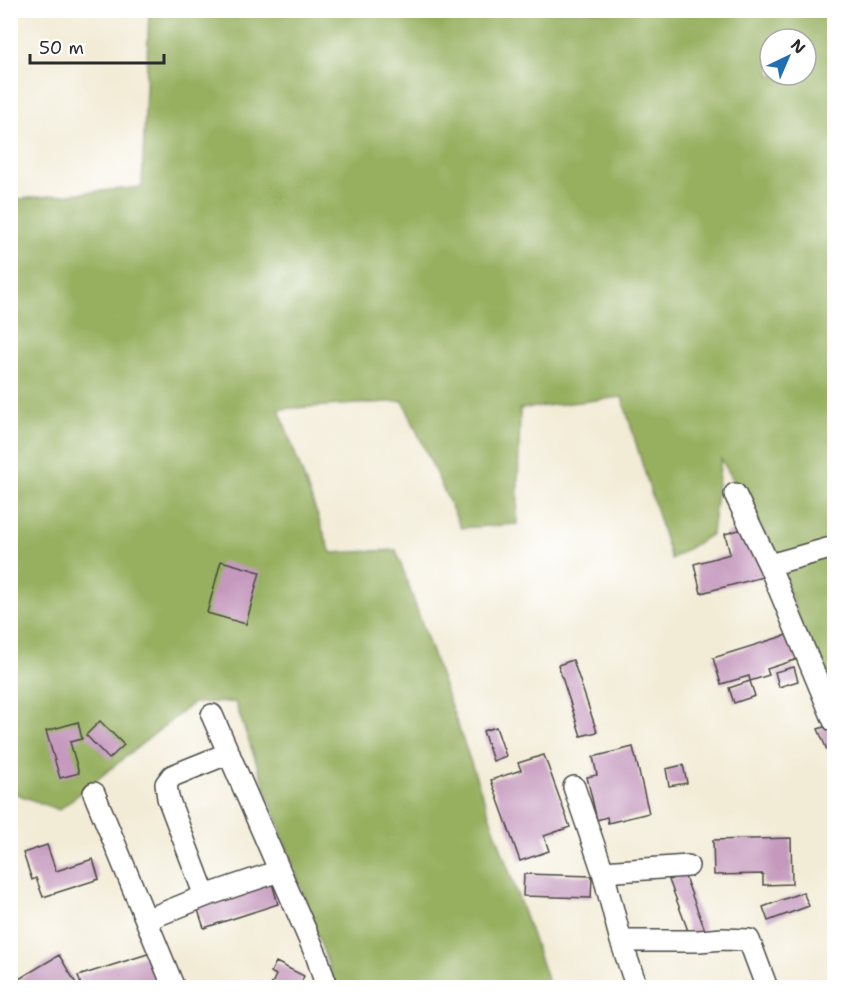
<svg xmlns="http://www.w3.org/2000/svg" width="845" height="998" font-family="'Shantell Sans',sans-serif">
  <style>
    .forest { fill: #97b061; stroke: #616e46; stroke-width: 1.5; fill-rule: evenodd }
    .building { fill: #c599bd }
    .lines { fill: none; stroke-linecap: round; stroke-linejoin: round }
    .street-casing { stroke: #494844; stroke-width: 24 }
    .street { stroke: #fff; stroke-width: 21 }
  </style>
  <rect width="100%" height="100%" fill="#fff"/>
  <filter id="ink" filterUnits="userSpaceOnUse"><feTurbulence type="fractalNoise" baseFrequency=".0167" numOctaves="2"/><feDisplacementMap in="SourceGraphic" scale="12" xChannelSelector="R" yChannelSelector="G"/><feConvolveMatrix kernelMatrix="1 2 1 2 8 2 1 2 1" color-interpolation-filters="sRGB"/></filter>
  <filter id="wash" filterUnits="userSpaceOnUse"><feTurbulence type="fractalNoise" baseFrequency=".008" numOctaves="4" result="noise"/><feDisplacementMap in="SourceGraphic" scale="24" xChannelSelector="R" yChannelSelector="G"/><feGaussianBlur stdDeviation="1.35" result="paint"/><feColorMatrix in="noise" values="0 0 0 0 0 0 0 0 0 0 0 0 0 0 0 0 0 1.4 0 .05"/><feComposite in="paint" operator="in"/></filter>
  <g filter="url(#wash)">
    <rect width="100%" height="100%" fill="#f2ebd5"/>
    <path class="forest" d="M149,11H834V718L774,549L721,459L712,534L671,559L622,397L520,409L517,524L461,528L403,401L279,409L331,553L396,550L550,987H336L235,702L193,703L59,810L11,792L10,200L142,187ZM770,39H806V75H770Z"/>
    <g id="blocks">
      <path class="building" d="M749,527L763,577L701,593L694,564L730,554L725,534Z
        M221,561L260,572L246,624L207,613Z
        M790,634L798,659L767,669L769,675L750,681L749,676L721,684L713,658Z
        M573,660L597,732L581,736L558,665Z
        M794,667L798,681L779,687L775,672Z
        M750,681L755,696L734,703L729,688Z
        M100,721L124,745L109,759L86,735Z
        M78,722L82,739L70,742L79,773L60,778L46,731Z
        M827,726L834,743V747L827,750L818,729Z
        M496,727L506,756L493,761L483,731Z
        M633,747L649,813L608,823L607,817L597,820L587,777L597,775L593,757Z
        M544,755L570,827L544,836L549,851L520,861L491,780L521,770L518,763Z
        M683,765L687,783L669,786L666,769Z
        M791,838L792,884L763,885V874L714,875L713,840Z
        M47,845L56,871L93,859L99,879L43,897L36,878L32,880L23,853Z
        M524,874L592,876L591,898L523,896Z
        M684,874L705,930L690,936L669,880Z
        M272,883L278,904L204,928L197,907Z
        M803,892L809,906L768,921L763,907Z
        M154,952L166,988H82L78,976Z
        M59,955L77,985L74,986V988H14L12,983Z
        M276,962L304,976L299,987L296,985L294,988H270L276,975L271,972Z"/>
    </g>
  </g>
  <g filter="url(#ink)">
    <use href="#blocks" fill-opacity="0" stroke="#494844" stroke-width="1.5"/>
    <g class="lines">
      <g class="street-casing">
        <path id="street" d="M735,494L769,565L834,721
          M769,565L834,547
          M212,715L317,957L327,988
          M574,787L603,872L621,941L637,988
          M94,793L174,988
          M603,872L688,866
          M205,896L168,798L166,784L172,776L229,753
          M146,920L205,896L279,871
          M621,941H699L723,939L749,940L767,988"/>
      </g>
      <use href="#street" class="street"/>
    </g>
  </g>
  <rect width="845" height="998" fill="none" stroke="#fff" stroke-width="36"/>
  <g transform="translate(788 57) rotate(44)"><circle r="28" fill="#ffffff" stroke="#aaaaaa" stroke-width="1.5"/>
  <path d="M0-4.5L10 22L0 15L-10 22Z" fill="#1f6fb2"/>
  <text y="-9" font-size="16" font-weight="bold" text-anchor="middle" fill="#2b2b2b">N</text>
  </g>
  <path d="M30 54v9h134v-9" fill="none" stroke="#2b2b2b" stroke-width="3"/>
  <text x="39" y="54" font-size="18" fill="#2b2b2b" stroke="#ffffff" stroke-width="4.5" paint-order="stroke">50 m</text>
</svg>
